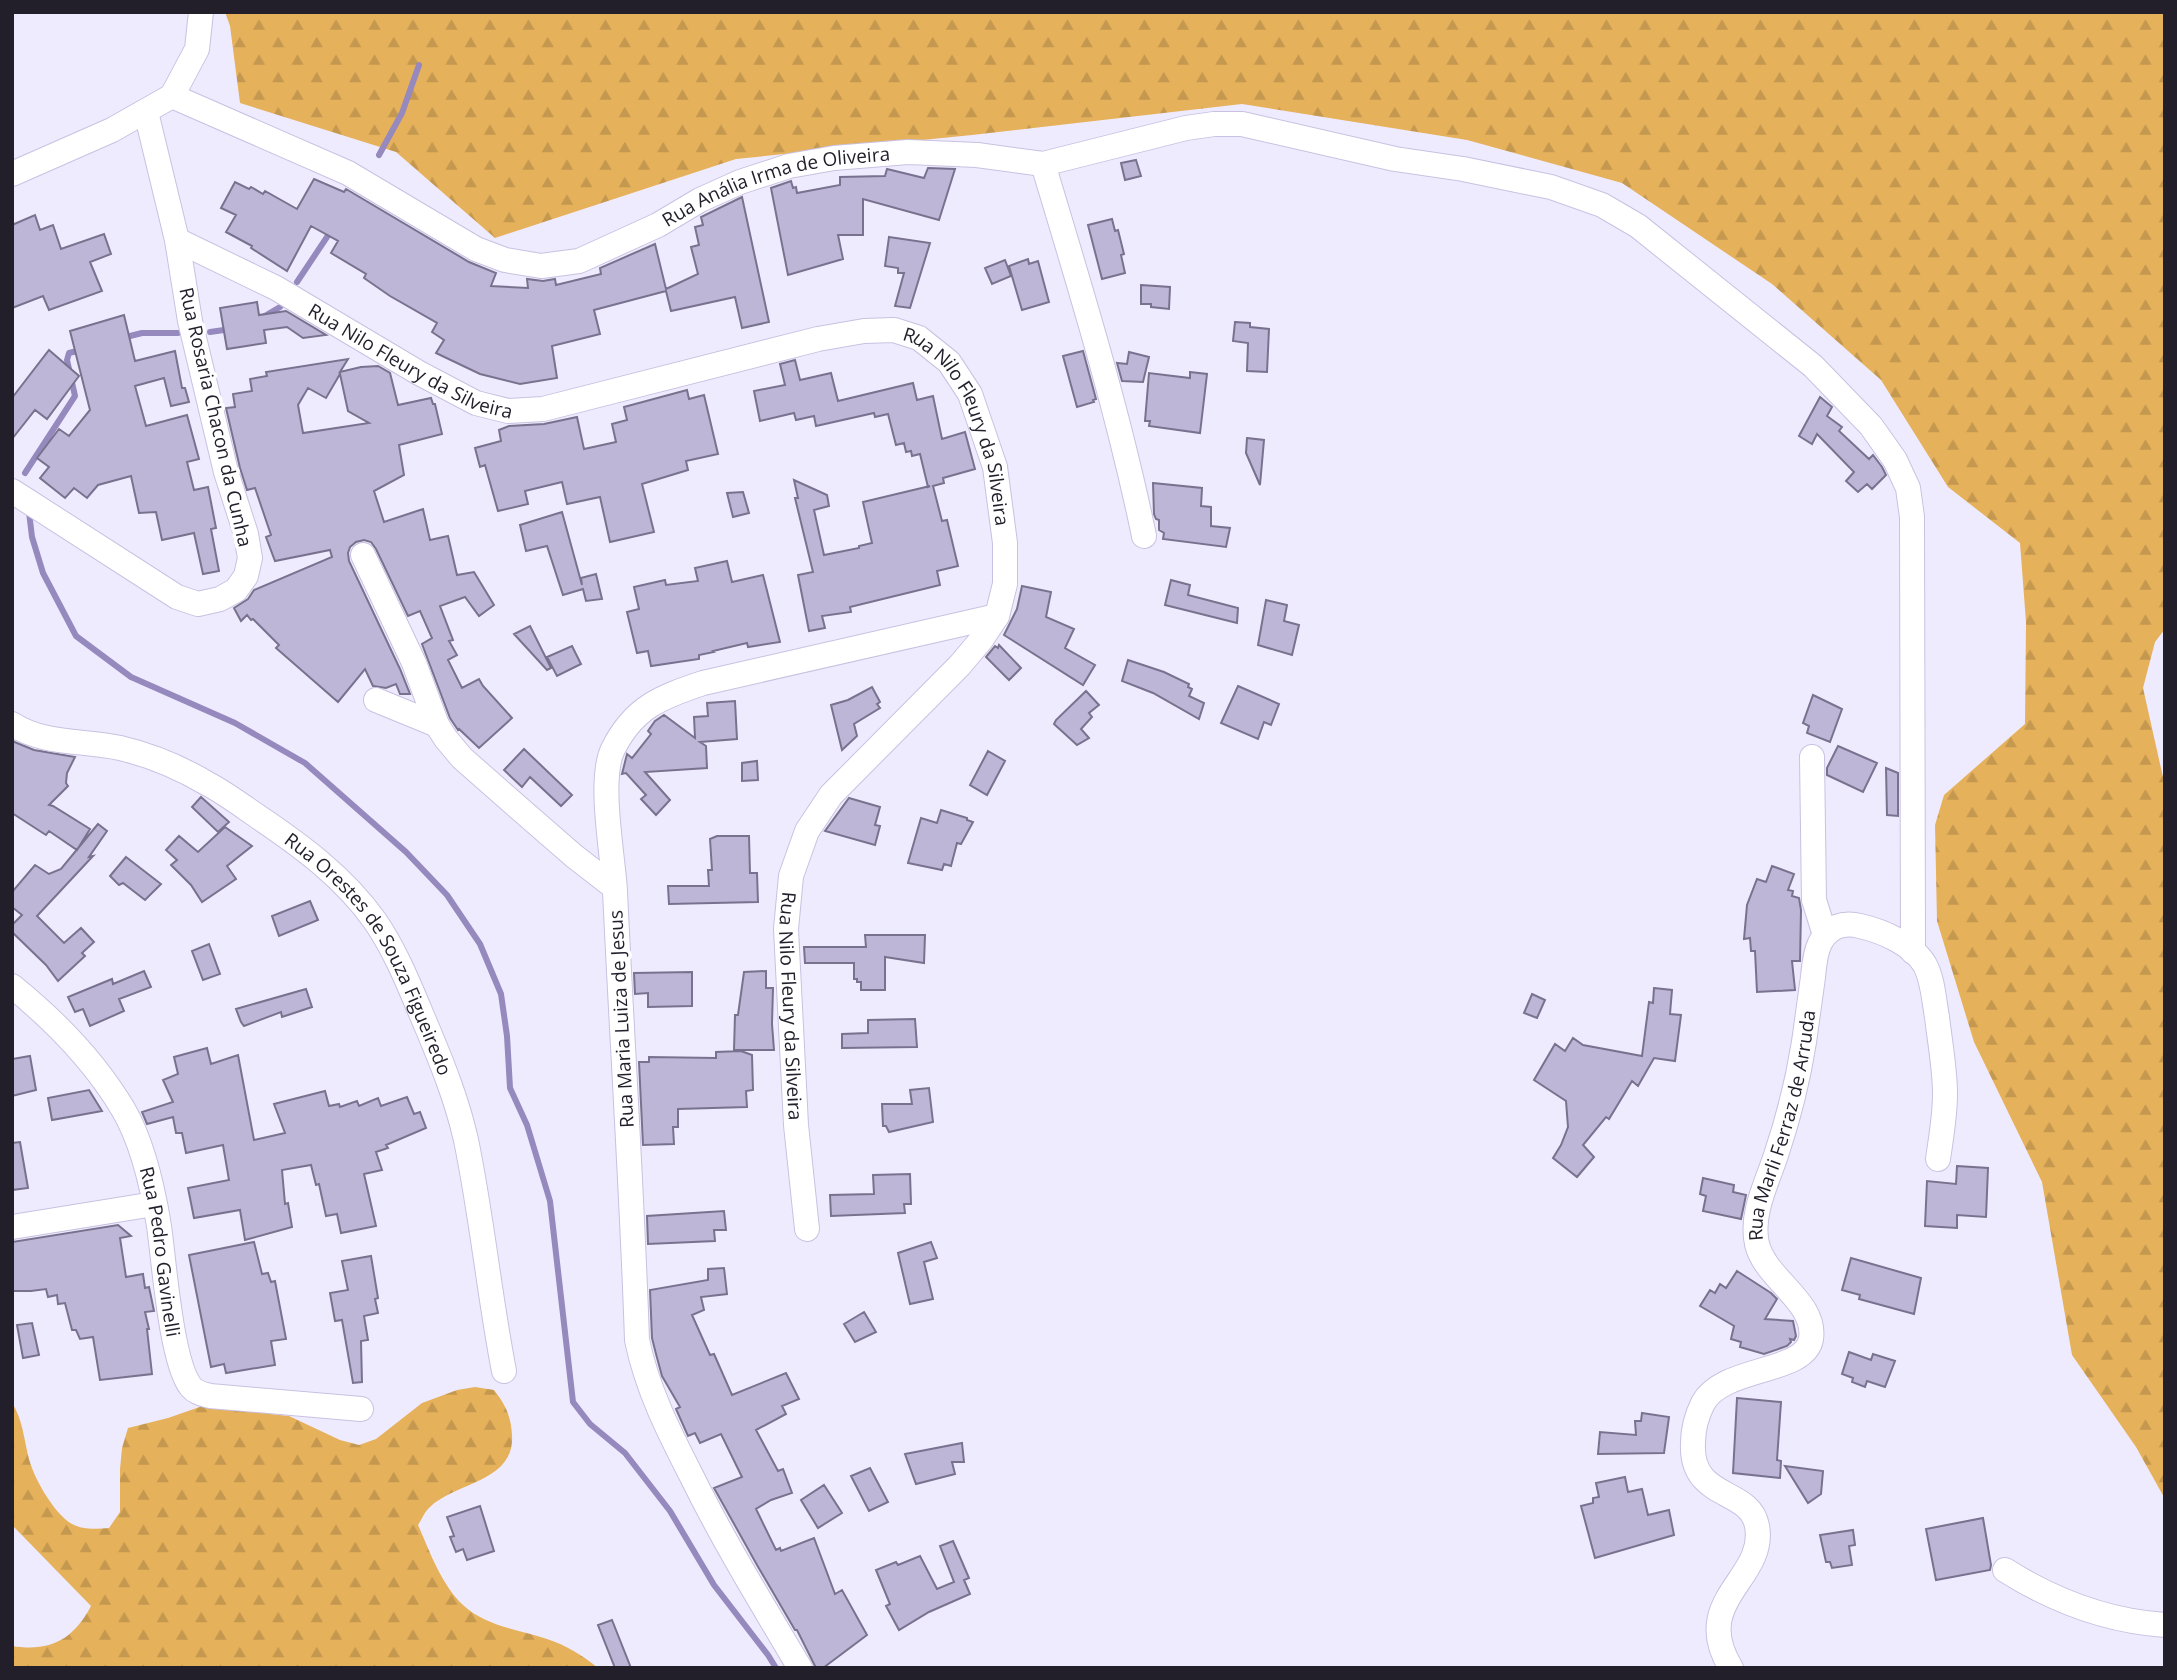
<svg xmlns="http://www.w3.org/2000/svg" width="2177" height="1680" font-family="'Open Sans',sans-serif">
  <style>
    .forest { fill: url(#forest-firs) }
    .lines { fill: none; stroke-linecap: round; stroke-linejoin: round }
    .stream { stroke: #9689bd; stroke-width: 6 }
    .building { fill: #beb6d6; stroke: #79728f; stroke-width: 2; fill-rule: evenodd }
    .minor-casing { stroke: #c9c1e1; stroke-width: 26 }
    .minor { stroke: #fff; stroke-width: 24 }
    .labels { text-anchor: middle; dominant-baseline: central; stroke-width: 7; stroke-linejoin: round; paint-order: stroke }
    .street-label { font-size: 19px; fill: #221f2b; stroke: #fff }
  </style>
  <defs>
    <pattern id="forest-firs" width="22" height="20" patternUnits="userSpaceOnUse" patternTransform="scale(1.75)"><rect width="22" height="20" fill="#e6b15b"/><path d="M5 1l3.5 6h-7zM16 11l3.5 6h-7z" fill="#c5984f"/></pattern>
  </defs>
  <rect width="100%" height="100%" fill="#efebff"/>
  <path class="forest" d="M225,12H2165V629L2155,642L2143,688L2165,786V1499L2136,1447L2072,1355L2042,1182L1974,1042L1937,921L1935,825L1944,795L2025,724L2026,622L2020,543L1948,487L1881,380L1772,284L1622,183L1467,140L1242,104L972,135L736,159L495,238L396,152L240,103L230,26Z
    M475,1387L494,1390C506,1405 511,1417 512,1435C515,1482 456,1482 430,1507C425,1511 422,1519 418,1525C430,1552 441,1584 463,1605C487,1627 518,1629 547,1639C566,1645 582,1655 598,1668H12V1646C50,1652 73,1640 91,1606L12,1525V1403C22,1418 24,1438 28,1455C32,1475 53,1513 72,1524C83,1530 97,1529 109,1528L120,1512V1469L122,1448L128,1428L168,1418L234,1395L270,1414L289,1416L340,1440L359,1445L376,1439L422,1403L457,1390Z"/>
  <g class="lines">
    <path class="stream" d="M379,155L402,113L419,65
      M297,282L331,231
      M263,317L280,307
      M210,332L231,329
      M122,338L142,333H178
      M25,473L75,396L67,360L69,353L81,350
      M29,512L32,537L43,573L76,636L131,677L235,723L305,763L406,852L447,895L480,944L501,994L507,1036L510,1088L527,1125L550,1201L573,1402L590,1424L625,1453L670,1511L714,1585L768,1655L776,1668"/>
  </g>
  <path class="building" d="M1136,160L1141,176L1125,180L1121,163Z
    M928,168L955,169L939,220L863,199V235H838L843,259L788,275L771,188L791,181L793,188L796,187L797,193L840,185V177L885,176L887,169L924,178Z
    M314,179L344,192L346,189L469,262L496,273L491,286L528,288L527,279L543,281L555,279L556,285L601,274L600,268L655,244L666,289L698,274L691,247L699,245L695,227L703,225L701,217L742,197L769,322L742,328L735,297L671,311L666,291L594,310L600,334L552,346L557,378L520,384L480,374L436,353L444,340L432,332L437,323L390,296L364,278L366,274L331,253L338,241L311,226L287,271L251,248L252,246L226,232L236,215L221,208L235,182L249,189L251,187L263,194L265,191L297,209Z
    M35,215L40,230L53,225L61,249L104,234L111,254L90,262L102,291L49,310L43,296L12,308V225Z
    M1112,219L1115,231L1118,230L1124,254L1121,255L1125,273L1102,279L1088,225Z
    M889,237L930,243L910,308L895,306L904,273H898V268L885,266Z
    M1028,259L1029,264L1038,261L1049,302L1022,310L1009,266Z
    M1005,260L1011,276L992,284L985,268Z
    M1141,285L1170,287L1169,309L1151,307V304H1141Z
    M257,302L259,315L286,311L326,335L303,338L287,327L264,330L266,343L227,349L220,308Z
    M124,315L135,361L175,351L182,388H185L189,402L171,406L164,378L135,386L146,426L187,415L199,459L187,462L194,490L208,487L216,528L211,529L219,571L203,574L194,533L162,540L156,512L139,513L131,476L98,485L87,498L74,488L65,498L40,478L49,467L37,458L59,429L69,436L90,410L70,331Z
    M1235,322L1250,323V327L1269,329L1267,372L1247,371L1248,343L1233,341Z
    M49,350L79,376L47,419L35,410L12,439V398Z
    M1083,351L1096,399L1093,400L1094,402L1077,407L1063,356Z
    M1129,352L1149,357L1143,382L1122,381L1117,363L1127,364Z
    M348,359L340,372L361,367L378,366L390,373L398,405L431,398L433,404H435L442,434L399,445L404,475L374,491L384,522L423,509L430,540L448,536L457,575L474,572L494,605L479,616L465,597L440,606L453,640L449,641L457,655L448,660L462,688L479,679L483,686L512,718L479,748L459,729L458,730L450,718L422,644L432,638L420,611L408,616L376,549L371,542L364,540L356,542L350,547L348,553L349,561L400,669L410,694H400L396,684L386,688L373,686L365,669L338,702L276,648L279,645L253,619L251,620L247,615L241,621L234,608L248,599L254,590L332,557L330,550L275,561L266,537L271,535L255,488L247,490L240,468L226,408L235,407L233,394L252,391L250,379L267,376L266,372ZM340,374L348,411L369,423L303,433L298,405L308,388L326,398Z
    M795,360L800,380L831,373L838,401L913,383L917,400L933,396L942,439L965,432L975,469L943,478L944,483L933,486L942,521L947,520L958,566L937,571L940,585L850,607L851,612L822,616L825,628L809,631L798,575L813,572L795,498H798L794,480L827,495L829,506L814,510L824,555L859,548V546L872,543L863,502L930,486L928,487L920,454L912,456L911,451L906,452L904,443L896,445L888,414L875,417L874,413L816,426L814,416L796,420L794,413L760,421L754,391L785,385L780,364Z
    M1190,372L1207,374L1200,433L1149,426L1150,421H1145L1149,373L1190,378Z
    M687,390L689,399L704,395L718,454L686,461L688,470L642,484L654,532L610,542L600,497L567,504L562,482L525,491L528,504L498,511L485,465L480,467L475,448L501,441L499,430L509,426L544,424L577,417L584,449L616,442L612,424L627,420L624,407Z
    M1820,397L1832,407L1827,416L1842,427L1839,431L1869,459L1873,455L1882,467L1886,475L1872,489L1867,484L1858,492L1846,481L1854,472L1817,434L1812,444L1799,436Z
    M1247,438L1264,440L1260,485L1246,453Z
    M1153,483L1202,488L1201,506L1211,507V526L1230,528L1226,547L1163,539L1164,533L1159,530V520L1156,519L1154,514Z
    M743,492L749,513L733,517L727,493Z
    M562,512L582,585L581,578L596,574L602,599L586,601L583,589L563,595L547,546L526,551L520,525Z
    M727,561L732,582L763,575L780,642L748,647L747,643L713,651L714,652L699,655V659L651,666L648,651L637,653L627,612L639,609L634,587L665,580L666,585L698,581L695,568Z
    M1171,580L1190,585L1188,595L1238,608L1237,623L1165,605Z
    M1022,586L1051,592L1046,617L1074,629L1065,648L1095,665L1083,685L1004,635L1017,609Z
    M1266,600L1287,605L1284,621L1299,625L1292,655L1258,645Z
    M530,626L551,668L547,670L514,634Z
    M999,645L1021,668L1009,680L986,657L995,646L998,648Z
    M572,646L581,664L557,676L547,657Z
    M1128,660L1164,672L1189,684L1188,687L1192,689L1189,696L1204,703L1199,719L1153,693L1122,681Z
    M1238,686L1279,704L1271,725L1264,722L1258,739L1221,723Z
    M872,687L880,702L877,704L880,708L854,724L857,736L842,750L831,705L848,700Z
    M1086,691L1099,705L1089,713L1092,717L1081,729L1089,738L1077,745L1054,724L1056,720Z
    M1813,695L1842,709L1830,742L1807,733L1809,726L1803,723Z
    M735,701L737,739L700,742L706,746L707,768L645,772L670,800L656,815L641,799L646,795L626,773L622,774L627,754L632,758L651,734L648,731L655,721L664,715L695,738L694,717L708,716L707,703Z
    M12,741L34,750L75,757L67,773L66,783L68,786L49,805L53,806L90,829L77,850L49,831L46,835L12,813Z
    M1838,746L1877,763L1863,792L1827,775V768Z
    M524,749L572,795L561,806L530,777L522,787L504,770Z
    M988,751L1005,761L987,795L970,785Z
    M757,761L758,780L742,781V763Z
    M1886,768L1898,773V816L1887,815Z
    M201,797L229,822L218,832L192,807Z
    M849,798L880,807L875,825L880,826L875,845L825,831Z
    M941,810L967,818V820L973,822L961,844L957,843L951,866L944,864L942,870L908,863L921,818L937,823Z
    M98,824L107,831L89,857L93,856L37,916L64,943L81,928L94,942L82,953L85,956L58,981L46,965L12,932V925L22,915L12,907V892L35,865L49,874L61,869Z
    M225,827L252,846L227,866L236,879L202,902L191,885L171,865L177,860L166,850L179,836L198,852Z
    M717,836H749L750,873H757L758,902L669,904L668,886H709L708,870H712L710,839Z
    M126,857L161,884L145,900L123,883L119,885L110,876Z
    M1772,866L1794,874L1788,890L1793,891L1792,896L1799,898L1801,910L1800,961H1792L1795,990L1757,992L1755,951H1751L1750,938L1744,939L1747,905L1757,879L1766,882Z
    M310,901L318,920L279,936L272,916Z
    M865,935H925L924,963L885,957V990H861V982H857V979H854V963H805L804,947H866Z
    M209,944L220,974L203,980L192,951Z
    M144,971L151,987L119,999L124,1011L90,1026L83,1009L75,1012L68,997L112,979L113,984Z
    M766,971V988H773L772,1024L774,1050H734L735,1015H738L744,972Z
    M692,972V1006L648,1007V993L635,994L634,973Z
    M1654,988L1672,990L1670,1014L1681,1015L1675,1061L1654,1058L1638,1086L1632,1081L1609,1119L1606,1117L1583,1145L1594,1157L1577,1177L1553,1158L1561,1145L1568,1127L1566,1101L1534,1080L1555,1044L1565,1051L1573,1038L1583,1045L1642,1056L1649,1002L1653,1003Z
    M306,989L312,1007L282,1017L281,1012L244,1026L241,1022L236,1009Z
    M1532,994L1545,1000L1537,1018L1524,1013Z
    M915,1019L917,1047L842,1048V1034L868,1033V1020Z
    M207,1048L211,1064L238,1055L254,1140L285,1133L274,1104L325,1091L329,1106L339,1104L340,1107L357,1101L359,1106L378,1098L381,1106L407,1097L414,1114L420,1112L426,1128L386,1145L388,1148L376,1152L382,1170L364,1174L376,1226L341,1233L337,1214L326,1216L319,1184L316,1185L311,1165L282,1170L285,1204L288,1203L292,1227L245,1240L240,1210L194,1218L188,1188L229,1180L223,1145L186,1153L182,1133H176L173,1117L147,1124L142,1112L173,1102L163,1080L178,1074L174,1057Z
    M741,1051L752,1055L753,1090L746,1091L747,1107L678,1109V1127H673L674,1144L643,1145L639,1062H649V1057L716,1058V1052Z
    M30,1056L36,1090L12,1096V1059Z
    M929,1088L933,1122L889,1132L886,1126H883L882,1104H912L910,1090Z
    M89,1090L102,1111L52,1120L48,1098Z
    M20,1142L28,1188L12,1190V1143Z
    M1957,1166L1988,1168L1986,1217L1957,1215V1228L1925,1226L1927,1181L1956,1184Z
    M910,1174L911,1204H904L905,1213L831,1216L830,1195L874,1194L873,1175Z
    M1703,1178L1734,1185L1733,1192L1746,1195L1741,1219L1703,1211L1706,1196L1700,1194Z
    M724,1211L726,1230H714L715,1241L648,1244L647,1216Z
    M118,1225L131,1236L120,1238L126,1277L143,1274L145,1288L149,1287L154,1311L145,1312L149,1329H147L152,1374L100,1380L93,1337L80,1339L76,1330H72L65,1303L58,1304L57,1295L48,1297L46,1289L31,1291H12V1242Z
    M254,1242L262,1274L268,1273L271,1282L275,1281L286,1339L271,1341L275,1365L226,1373L224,1364L211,1367L189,1255Z
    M931,1242L937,1258L924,1262L933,1299L910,1304L898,1253Z
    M371,1256L378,1298L375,1299L378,1313L364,1316L368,1340L361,1341L362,1382L353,1383L342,1320L335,1321L330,1293L348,1290L342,1261Z
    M1851,1258L1921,1278L1914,1314L1859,1299L1860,1295L1842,1290Z
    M724,1268L727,1294L701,1297L704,1310L692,1315L710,1355L714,1354L732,1395L786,1373L799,1399L782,1406L786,1414L756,1430L778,1471L783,1469L792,1493L771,1500L756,1509L776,1550L780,1548L781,1551L814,1538L835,1594L842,1590L867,1635L823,1668H816L797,1630H795L757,1565L714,1488L742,1477L721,1434L700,1443L695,1433L688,1436L676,1409L680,1407L662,1376L656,1354L652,1338L650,1290L708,1280V1269Z
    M1737,1271L1771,1293L1777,1299L1765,1319L1793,1321L1796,1336L1794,1340L1790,1339L1791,1342L1787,1346L1764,1354L1740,1347L1741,1342L1731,1339L1734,1326L1700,1306L1710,1290L1715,1293L1720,1284L1726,1288Z
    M864,1312L876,1332L855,1342L844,1324Z
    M32,1323L39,1355L23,1358L17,1325Z
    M1849,1352L1871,1360L1873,1354L1895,1361L1885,1387L1867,1381L1865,1387L1852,1382L1853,1378L1842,1374Z
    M1737,1398L1781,1402L1777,1460L1781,1461L1780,1478L1733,1473Z
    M1642,1413L1669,1417L1664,1453L1598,1454L1600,1432L1636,1435L1635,1421H1641Z
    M962,1443L964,1462H952L955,1474L916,1484L905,1454Z
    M1785,1466L1823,1471L1821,1494L1808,1503Z
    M870,1468L888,1502L869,1511L851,1476Z
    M1625,1477L1628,1492L1642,1489L1648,1515L1669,1510L1674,1535L1595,1558L1581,1506L1593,1503V1498L1599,1497L1596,1483Z
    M824,1485L842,1513L818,1528L801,1500Z
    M480,1506L494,1551L467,1560L463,1549L456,1552L450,1537L454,1536L447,1517Z
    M1983,1518L1991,1565L1990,1570L1936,1580L1926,1529Z
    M1853,1530L1855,1545L1849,1546L1852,1565L1832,1568L1830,1562H1826L1820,1535Z
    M953,1541L969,1578L964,1580L970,1594L929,1612L899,1630L886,1606L890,1604L876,1570L896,1562L898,1565L920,1556L937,1589L954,1582L940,1546Z
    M612,1620L631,1668H615L598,1625Z"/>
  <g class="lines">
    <g class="minor-casing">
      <g id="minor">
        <path id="s1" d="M172,96L348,173L476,249L505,260L541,266L579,261L658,225L700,200L740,182L789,166L834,158L908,152L977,155L1043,164L1186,128L1214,124H1242L1395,159L1463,169L1551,187L1602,205L1638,226L1813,366L1871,426L1895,460L1908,488L1912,517L1913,952"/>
        <path d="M1043,164C1080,287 1118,410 1144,536"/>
        <path d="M12,174L112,130L172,96L197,49L201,12"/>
        <path id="s2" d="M177,240L276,288L419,373L476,403L508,411L543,409L818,339L864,331L894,330L919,338L949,362L970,394L995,467L1005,543V584L997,616L981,640L960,665L831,795L807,831L791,876L786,929L796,1125L807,1229"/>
        <path d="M12,491L177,597L198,604L220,599L236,590L246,576L250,558L246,534L226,472L190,321L177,240L146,112"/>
        <path d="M363,555L414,663L437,725L446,739L462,758L512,802L574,856L614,887"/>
        <path d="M376,700L437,725"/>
        <path id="s3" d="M12,724C44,745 84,740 120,748C150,755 181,768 208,784C225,793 241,805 257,816C300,845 344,877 375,921C397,953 411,990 426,1025C442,1063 457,1100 466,1140C482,1217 489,1294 504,1371"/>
        <path d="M1812,757L1814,900L1825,935"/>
        <path id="s4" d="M12,986C54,1020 95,1062 123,1109C142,1141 153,1189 159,1226C164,1260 171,1363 191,1387C196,1393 203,1394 210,1396L361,1409"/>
        <path d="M12,1227L154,1204"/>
        <path d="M2005,1570C2054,1601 2106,1621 2165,1625"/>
        <path d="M800,1668C762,1604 724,1542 691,1475C669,1432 647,1389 637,1340C632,1191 622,1041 615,891C613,856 598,779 613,749C634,707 661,697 703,683L997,616"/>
        <path id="s5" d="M1731,1668C1689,1600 1767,1579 1757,1526C1750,1487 1690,1501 1693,1443C1693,1430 1697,1415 1703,1403C1723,1366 1805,1374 1811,1339C1817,1302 1765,1279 1757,1244C1750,1213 1768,1181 1777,1152C1789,1116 1798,1080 1804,1042C1807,1021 1810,999 1813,977C1814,966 1815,953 1820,943C1828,926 1844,922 1860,926C1882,931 1913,944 1925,965C1933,980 1934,1001 1937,1017C1940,1043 1945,1069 1945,1094C1945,1116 1941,1138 1938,1159"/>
      </g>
    </g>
    <use href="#minor" class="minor"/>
  </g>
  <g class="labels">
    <g class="street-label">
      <text stroke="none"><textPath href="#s1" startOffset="660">Rua Anália Irma de Oliveira</textPath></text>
      <text stroke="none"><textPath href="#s2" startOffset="264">Rua Nilo Fleury da Silveira</textPath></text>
      <text transform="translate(216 417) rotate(77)">Rua Rosaria Chacon da Cunha</text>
      <text stroke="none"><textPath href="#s2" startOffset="894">Rua Nilo Fleury da Silveira</textPath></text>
      <text stroke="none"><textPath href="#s3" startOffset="448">Rua Orestes de Souza Figueiredo</textPath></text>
      <text stroke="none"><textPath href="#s2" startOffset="1566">Rua Nilo Fleury da Silveira</textPath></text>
      <text transform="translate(621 1019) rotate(-93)">Rua Maria Luiza de Jesus</text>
      <text stroke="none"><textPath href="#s5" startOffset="672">Rua Marli Ferraz de Arruda</textPath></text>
      <text stroke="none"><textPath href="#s4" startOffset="315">Rua Pedro Gavinelli</textPath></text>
    </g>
  </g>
  <rect width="2177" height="1680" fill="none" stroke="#221f2b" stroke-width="28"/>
</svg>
